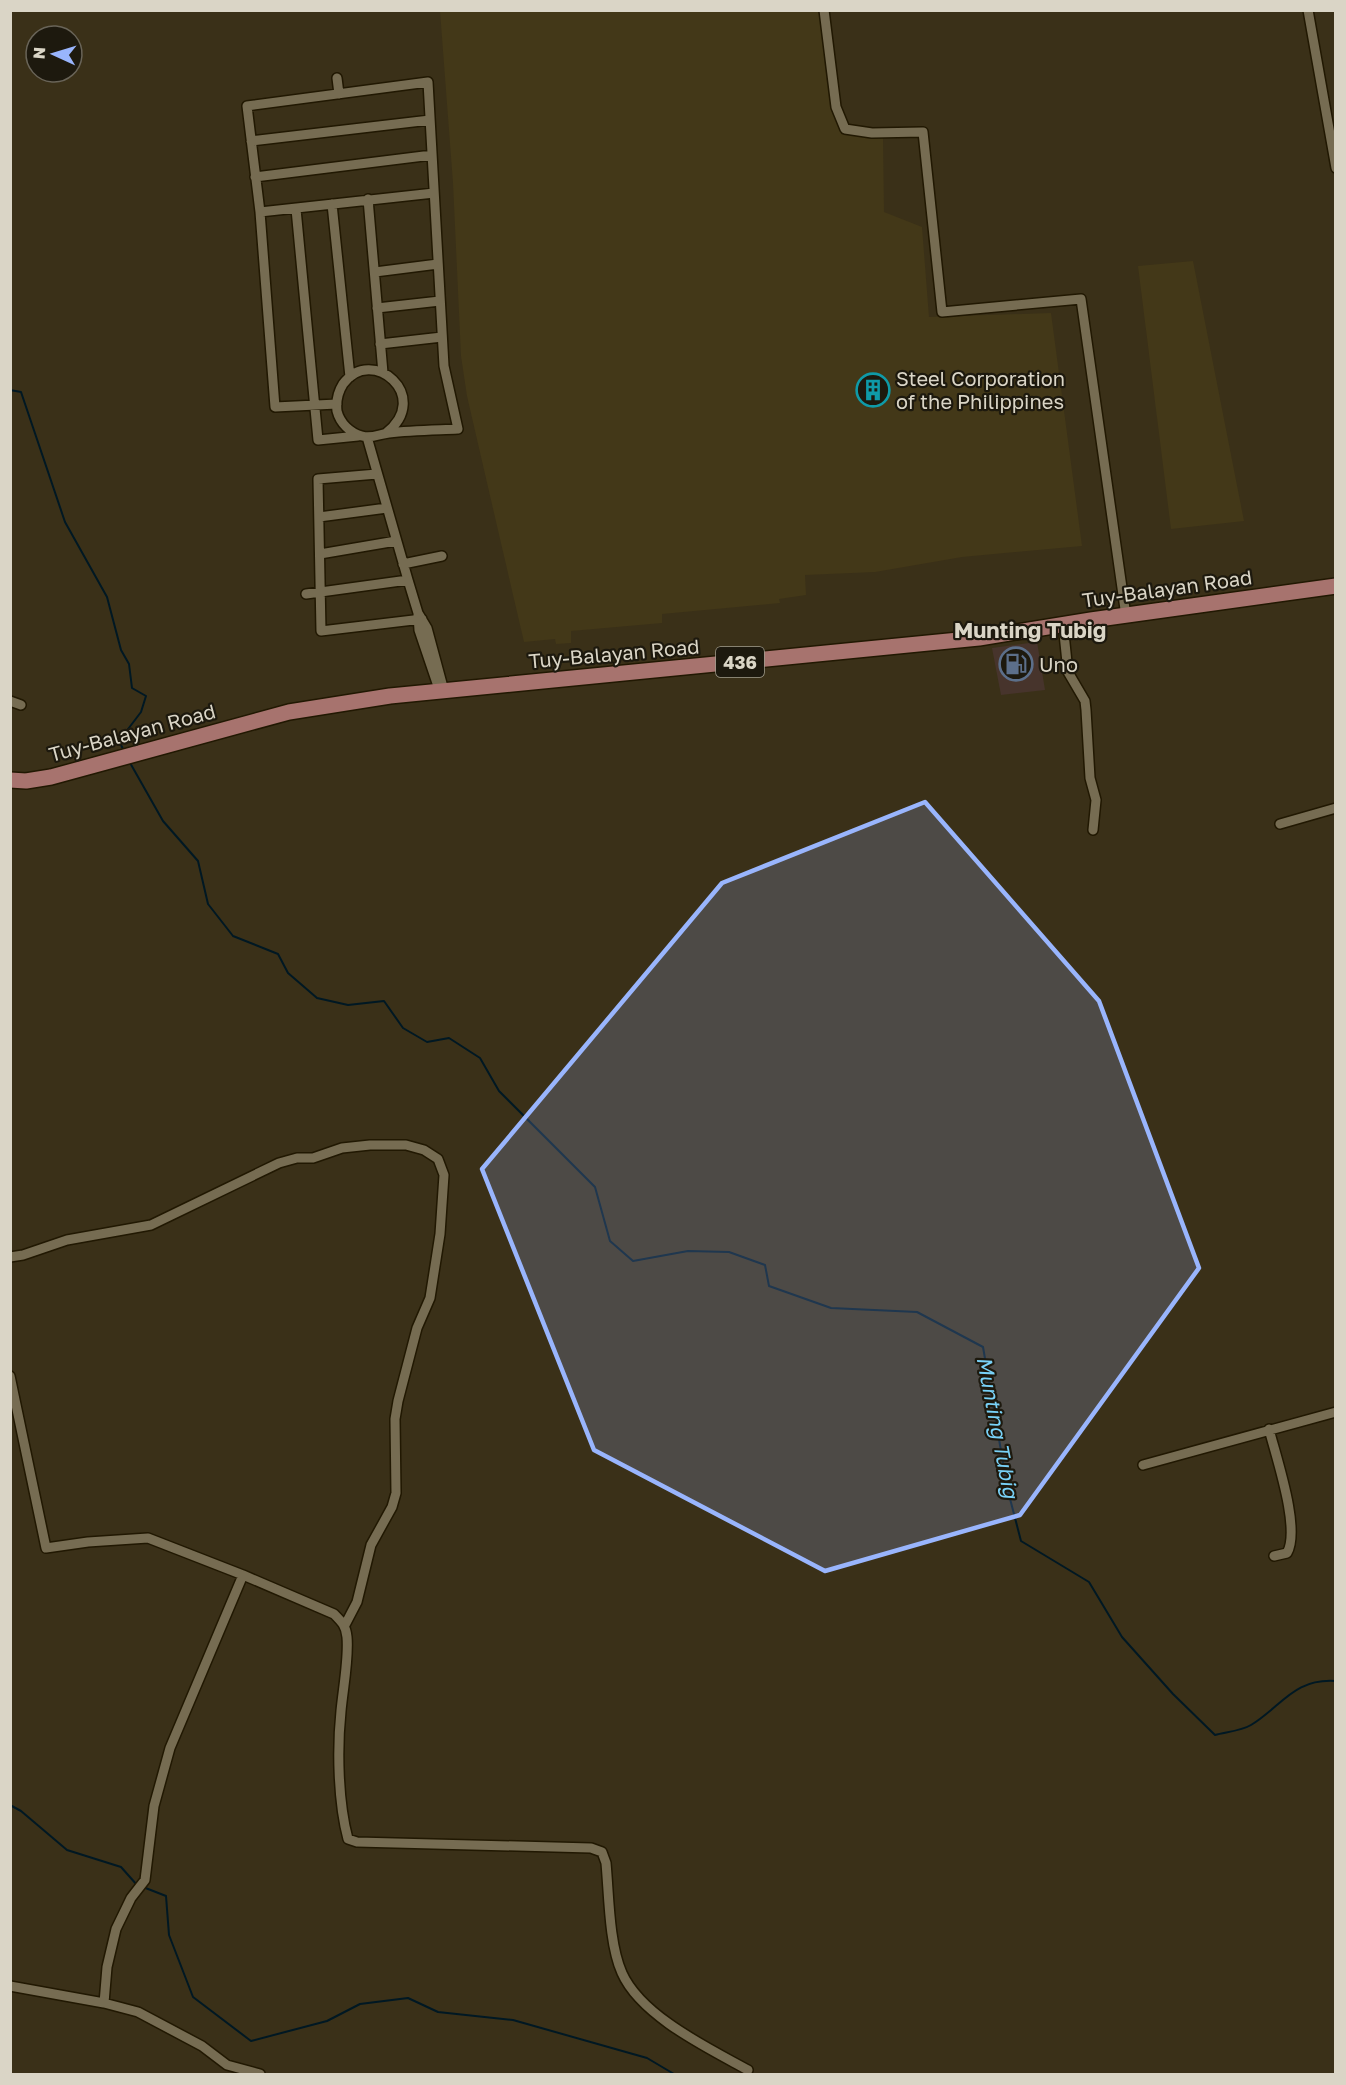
<svg xmlns="http://www.w3.org/2000/svg" width="1346" height="2085" font-family="'Golos Text',sans-serif">
  <style>
    .commercial { fill: #47342c }
    .built { fill: #433818 }
    .lines { fill: none; stroke-linecap: round; stroke-linejoin: round }
    .stream { stroke: #001823; stroke-width: 2 }
    .minor-casing { stroke: #211802; stroke-width: 12 }
    .primary-casing { stroke: #211802; stroke-width: 18 }
    .minor { stroke: #766c52; stroke-width: 9 }
    .primary { stroke: #a7736e; stroke-width: 15 }
    .marked { fill: #99b5fd; fill-opacity: 0.2; stroke: #99b5fd; stroke-width: 4.5; stroke-linejoin: round }
    .labels { text-anchor: middle; dominant-baseline: central; stroke-width: 4.5; stroke-linejoin: round; paint-order: stroke }
    .shield { fill: #1d190e; stroke: #a19d8f; stroke-width: 1.5 }
    .shield-label { font-size: 18px; font-weight: bold; fill: #dad5c6 }
    .poi-label { font-size: 20px; fill: #dad5c6; stroke: #1d190e; text-anchor: start }
    .street-label { font-size: 20px; fill: #dad5c6; stroke: #1d190e }
    .water-label { font-size: 21px; font-style: italic; fill: #79d2f8; stroke: #1d190e }
    .quarter-label { font-size: 22px; font-weight: bold; fill: #dad5c6; stroke: #1d190e }
  </style>
  <rect width="100%" height="100%" fill="#3a3018"/>
  <path class="commercial" d="M1037,642L1045,690L1001,695L992,648Z"/>
  <path class="built" d="M440,11H819L831,108L835,118L847,134L883,138L884,212L922,227L929,317L1051,313L1082,546L962,557L875,572L805,575L806,595L779,599L780,603L662,614V623L571,631V643L556,644L555,639L524,642L491,500L467,396L461,356L453,183Z
    M1193,261L1244,521L1171,529L1138,266Z"/>
  <g class="lines">
    <path class="stream" d="M10,390L21,392L65,522L107,597L121,650L129,664L132,688L146,696L141,712L119,741L124,751
      M129,761L163,821L198,861L208,904L233,936L278,954L288,973L317,998L348,1005L384,1001L403,1028L427,1042L449,1038L480,1058L499,1091L595,1187L610,1241L633,1261L688,1251L729,1252L765,1265L769,1286L831,1308L917,1312L983,1347L1008,1491L1021,1541L1089,1582L1122,1637L1173,1694L1215,1735C1226,1732 1241,1731 1251,1725C1282,1706 1294,1678 1336,1681
      M10,1805L21,1811L67,1850L121,1867L137,1885
      M143,1887L166,1896L169,1935L193,1997L251,2041L327,2021L360,2004L408,1998L438,2012L513,2020L647,2058L674,2074"/>
    <g class="minor-casing">
      <path id="minor" d="M824,10L836,107L845,129L872,133L923,132L942,312L1081,299L1126,616
        M1308,10L1336,168
        M337,78L339,94
        M251,141L430,120
        M255,177L432,155
        M368,199L383,373
        M332,204L350,377
        M296,209L318,440L358,436
        M260,212L434,193
        M375,272L438,264
        M377,308L440,301
        M380,344L442,337
        M337,404L275,407L260,212L247,106L428,82L444,366L458,429C435,430 411,430 389,433C379,434 372,439 362,436C350,433 340,423 337,411C336,402 338,392 343,384C372,344 433,397 386,433
        M367,437L408,580L418,613L427,628L444,691
        M377,474L318,479L321,631L422,619
        M319,517L387,508
        M320,554L396,541
        M403,564L442,556
        M306,594L408,580
        M418,615L419,630L440,692
        M1063,624L1068,672L1085,701L1086,710L1090,778L1096,800L1093,830
        M10,701L21,705
        M1280,824L1336,808
        M10,1257L23,1255L67,1240L151,1225L279,1163L297,1158H313L342,1148L370,1145H406L424,1150L438,1159L444,1175L440,1234L430,1298L417,1328L398,1401L395,1419L396,1493L392,1507L371,1545L357,1602L345,1625
        M10,1376L46,1548L88,1542L148,1538L243,1575L170,1748L154,1806L145,1880L131,1898L116,1929L107,1967L104,2003
        M1269,1429C1276,1457 1301,1529 1287,1553L1274,1556
        M1143,1465L1336,1412
        M243,1575L334,1614C342,1622 346,1626 347,1637C349,1658 343,1689 341,1711C337,1749 338,1802 348,1839L357,1842L591,1848L602,1852L606,1863C609,1895 609,1944 622,1973C641,2016 708,2048 748,2070
        M10,1986L104,2003L138,2012L202,2046L227,2065L260,2074"/>
    </g>
    <g class="primary-casing">
      <path id="primary" d="M10,780L26,781L51,777L289,712L390,696L979,638L1091,620L1336,586"/>
    </g>
    <use href="#minor" class="minor"/>
    <use href="#primary" class="primary"/>
  </g>
  <path class="marked" d="M925,802L1099,1001L1199,1268L1020,1515L825,1571L594,1450L482,1169L722,883Z"/>
  <defs>
    <g id="building-ring" transform="scale(1.725)"><circle r="9.5" fill="#1d190e" stroke="#0f9aa8" stroke-width="1.5"/><path d="M-4-6H4V6H1V3H-1V6H-4ZM-2.5-4.3h1.7v1.8h-1.7ZM.8-4.3h1.7v1.8H.8ZM-2.5-1h1.7V.8h-1.7ZM.8-1h1.7V.8H.8Z" fill="#0f9aa8"/></g>
    <g id="fuel-ring" transform="scale(1.725)"><circle r="9.5" fill="#1d190e" stroke="#5c6f8a" stroke-width="1.5"/><path d="M-5.5-6h7V0h2V4h1.3V-2.5L3-4.5l.8-.8L6-3V5H2.5V1h-1V6h-7ZM-4.2-4.7v3.2H.2V-4.7Z" fill="#5c6f8a"/></g>
  </defs>
  <g fill-rule="evenodd">
    <use href="#building-ring" x="873" y="390"/>
    <use href="#fuel-ring" x="1016" y="664"/>
  </g>
  <g class="labels">
    <rect class="shield" x="716" y="647" width="48" height="30" rx="4.5"/>
    <g class="shield-label">
      <text x="740" y="662">436</text>
    </g>
    <g class="poi-label">
      <text x="896" y="378">Steel Corporation<tspan x="896" dy="23">of the Philippines</tspan></text>
      <text x="1039" y="664">Uno</text>
    </g>
    <g class="street-label">
      <text transform="translate(1167 588) rotate(-8)">Tuy-Balayan Road</text>
      <text transform="translate(614 653) rotate(-5)">Tuy-Balayan Road</text>
      <text transform="translate(132 732) rotate(-15)">Tuy-Balayan Road</text>
    </g>
    <g class="water-label">
      <text transform="translate(998 1427) rotate(79)">Munting Tubig</text>
    </g>
    <g class="quarter-label">
      <text x="1030" y="629">Munting Tubig</text>
    </g>
  </g>
  <rect width="1346" height="2085" fill="none" stroke="#dad5c6" stroke-width="24"/>
  <g transform="translate(54 54) rotate(274)"><circle r="28" fill="#1d190e" stroke="#696458" stroke-width="1.5"/>
  <path d="M0-4.5L10 22L0 15L-10 22Z" fill="#99b5fd"/>
  <text y="-9" font-size="16" font-weight="bold" text-anchor="middle" fill="#dad5c6">N</text>
  </g>
</svg>
